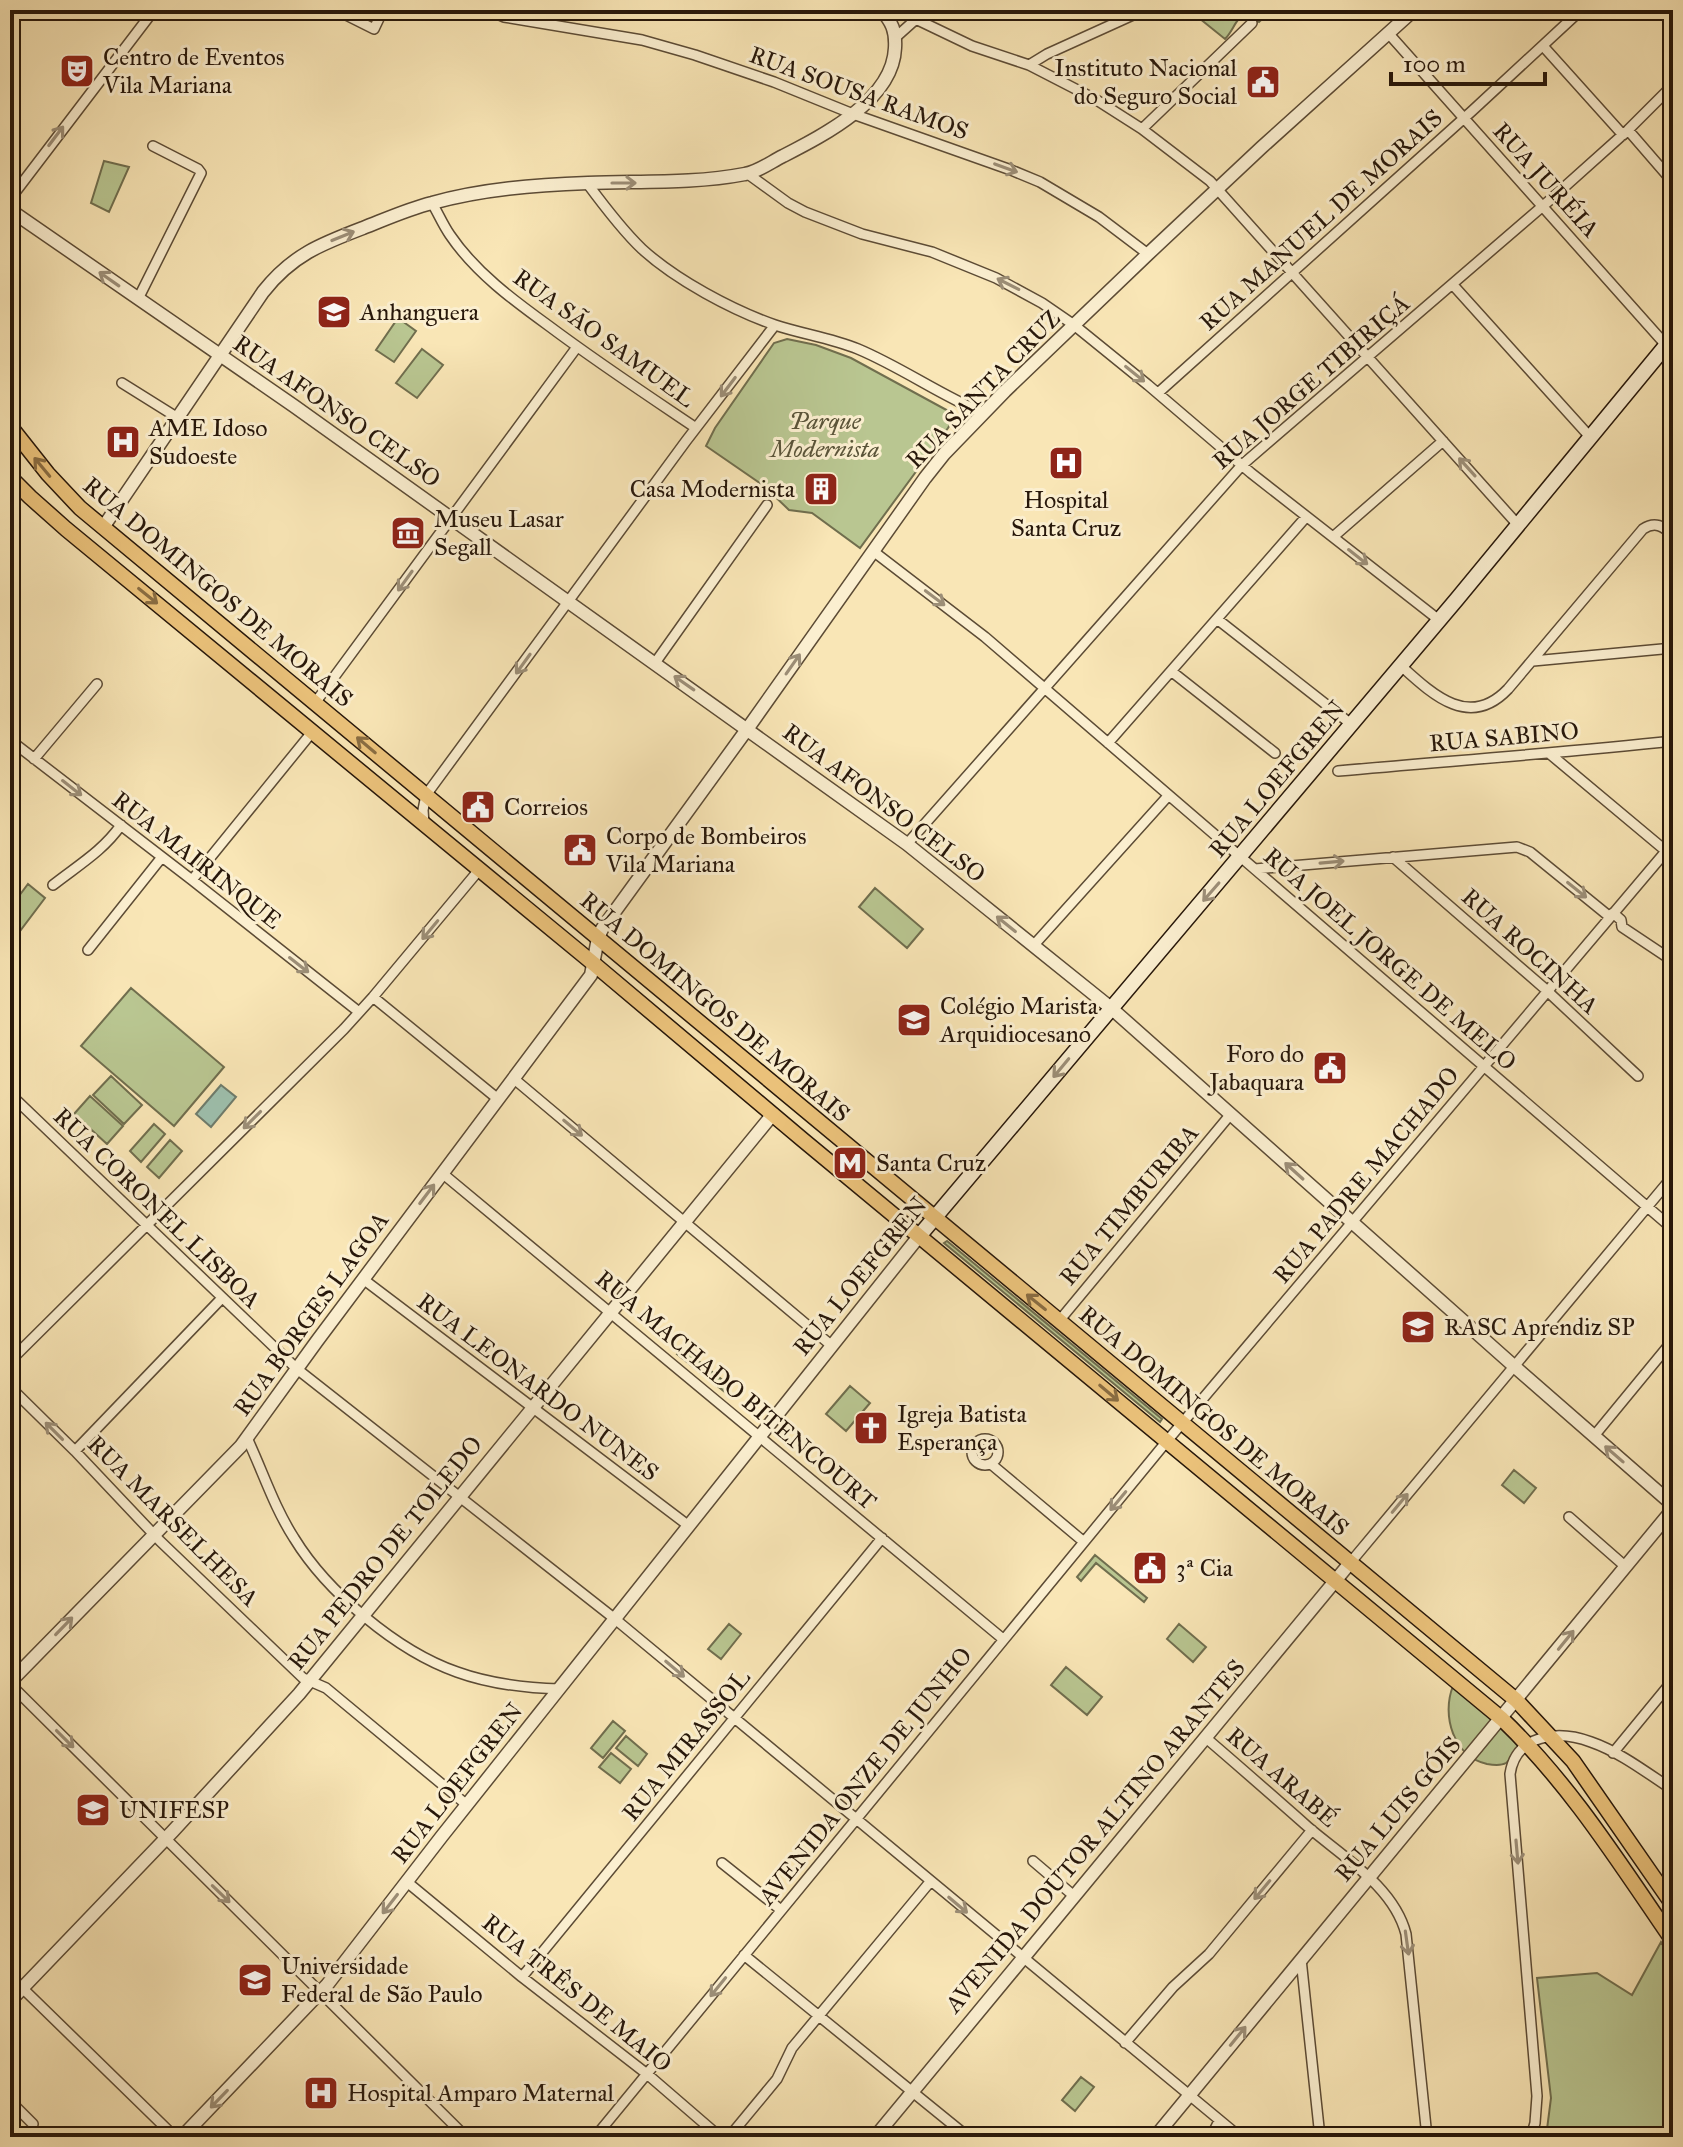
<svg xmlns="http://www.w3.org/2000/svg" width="1683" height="2147" font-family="'IM FELL Great Primer',serif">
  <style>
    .green { fill: #b9c691; stroke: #706e4e; stroke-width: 2 }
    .water { fill: #9ec0ae; stroke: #6e7c6c; stroke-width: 2 }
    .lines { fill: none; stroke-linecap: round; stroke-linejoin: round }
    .minor-casing { stroke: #5c4b35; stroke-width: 12 }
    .tertiary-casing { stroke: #5c4b35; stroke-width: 15 }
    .secondary-casing { stroke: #27170a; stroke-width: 17 }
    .primary-casing { stroke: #27170a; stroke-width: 17 }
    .minor { stroke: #fbefd0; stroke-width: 9 }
    .tertiary { stroke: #fbefd0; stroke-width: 12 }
    .secondary { stroke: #fbefd0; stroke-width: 14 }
    .primary { stroke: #ecc37b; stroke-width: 14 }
    .oneway { stroke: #9c8e77 }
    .oneway2 { stroke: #8a6d42 }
    .labels { text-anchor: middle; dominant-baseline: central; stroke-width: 6; stroke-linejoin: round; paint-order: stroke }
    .poi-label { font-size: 24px; fill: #27170a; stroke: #fbefd0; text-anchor: start }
    .street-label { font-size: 24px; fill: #27170a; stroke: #fbefd0 }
    .park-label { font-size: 24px; font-style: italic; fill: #5a5439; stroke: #fbefd0 }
  </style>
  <rect width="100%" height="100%" fill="#f9e6b6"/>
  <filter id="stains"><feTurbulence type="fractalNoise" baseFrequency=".0025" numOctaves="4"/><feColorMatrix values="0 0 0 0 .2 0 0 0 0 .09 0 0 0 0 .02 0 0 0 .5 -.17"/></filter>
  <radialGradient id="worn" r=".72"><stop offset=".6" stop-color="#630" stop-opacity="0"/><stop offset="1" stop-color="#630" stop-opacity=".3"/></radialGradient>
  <path class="green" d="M1189,10H1272L1259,22L1247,14C1236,16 1234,30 1225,39Z
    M104,161L129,167L109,212L91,203Z
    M398,318L416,331L394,362L376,350Z
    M787,339L816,345L851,358L952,413L953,420L948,428L860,548L812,513L789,510L764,486L706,446L715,428L774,343Z
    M422,349L443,365L417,398L396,383Z
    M28,884L45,898L20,931L10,923V908Z
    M875,888L923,929L907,948L859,907Z
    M131,988L224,1067L174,1126L81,1046Z
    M111,1076L142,1105L124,1124L93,1095Z
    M90,1096L123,1126L107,1144L74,1114Z
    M154,1124L165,1134L141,1162L130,1151Z
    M170,1140L182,1151L159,1178L147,1167Z
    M947,1241L1162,1419L1160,1422L944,1243Z
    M682,1348L730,1386L725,1392L677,1354Z
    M850,1386L870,1403L846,1431L826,1414Z
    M1514,1470L1536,1488L1524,1503L1502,1485Z
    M1095,1555L1147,1598L1144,1602L1096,1563L1081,1581L1077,1577Z
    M729,1624L741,1634L721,1659L708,1649Z
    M1179,1624L1206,1647L1193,1662L1167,1639Z
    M1066,1667L1102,1697L1087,1715L1051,1685Z
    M1453,1686L1521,1743C1516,1748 1512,1759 1506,1763C1501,1766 1493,1765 1487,1764C1454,1757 1441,1716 1453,1686Z
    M613,1721L625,1731L603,1758L591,1748Z
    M626,1736L647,1754L638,1766L616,1748Z
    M611,1753L631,1769L620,1783L599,1767Z
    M1661,1942L1673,1962V2137H1546L1551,2098L1537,1978L1597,1973L1632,1995Z
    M1081,2077L1094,2087L1075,2111L1062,2100Z"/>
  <path class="water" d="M221,1085L236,1097L211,1127L196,1114Z"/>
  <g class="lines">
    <g class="minor-casing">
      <path id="minor" d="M336,10L374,29L383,10
        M488,10L504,17L642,40L695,55L774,82L853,114L1011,170L1040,182L1099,217L1148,254
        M892,10L901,12L972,46L1029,65L1095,99L1142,129L1210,181L1518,525
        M538,21L578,10
        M1389,34L1673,353
        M896,37L915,20
        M1543,46L1623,135
        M1029,65L1047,54L1144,10
        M1142,129L1252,23
        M1628,130L1673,182
        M748,174L788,203L805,212L862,234L932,252L996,278L1042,303L1074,325L1148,385L1251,473L1439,620
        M587,183C604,206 622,230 642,249C676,280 732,310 775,325C802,334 831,338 858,349C901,367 940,395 983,413
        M10,199L154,10
        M432,203C438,213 443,225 450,235C475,272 513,300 549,326C597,362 647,395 696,428
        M1453,285L1591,438
        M138,299L201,173L198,169L153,146
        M122,383L178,418
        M1158,393L1472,111L1581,10
        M1333,537L1443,441
        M873,551L985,637L1673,1229
        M1217,619L1351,724
        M1533,661L1673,648
        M655,663L767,505
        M1400,665C1432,694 1469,730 1508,689L1643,529C1655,521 1663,526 1673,535
        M1171,671L1275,753
        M315,703L577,347
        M10,740L192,880L359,1012
        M1108,743L1306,517
        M1550,754L1666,851
        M34,759L97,684
        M1338,771C1449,761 1561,753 1673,741
        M424,824L423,810L426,795L686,441L775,325
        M907,844L1242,465L1551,199L1628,130L1673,85
        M1393,857L1544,988L1638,1076
        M1255,869L1517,847L1530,852L1610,917
        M192,880L313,731
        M53,885C77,866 103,851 121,825
        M1613,913L1621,920L1622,927L1673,961
        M1033,946L1168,796
        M88,950L162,857
        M373,997L498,1099
        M513,1078L832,1346
        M10,1094L297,1369L615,1619L1240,2137
        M442,1173L1003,1639
        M363,1279L689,1526
        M1059,1321L1230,1115
        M10,1361L344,1029L373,997L479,870
        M10,1387L75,1451L160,1541L303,1678L326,1688L467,1805
        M1594,1436L1673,1340
        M247,1438C263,1472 274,1507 294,1538C327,1592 397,1651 457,1672C490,1684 525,1688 560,1689
        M972 1452a13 13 0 1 1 26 0a13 13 0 1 1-26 0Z
        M75,1451L222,1298
        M991,1464L1084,1542
        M1569,1517L1626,1567
        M1350,1563L1673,1176
        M10,1684L466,2137
        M1206,1738C1240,1767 1274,1797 1308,1827C1343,1857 1394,1887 1406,1934L1427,2137
        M1613,1753L1673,1680
        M1033,1861L1074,1896
        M722,1863L781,1910
        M407,1882L522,1977L647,2074L720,2137
        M744,1955L968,2137
        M1301,1959L1320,2137
        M10,1976L175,2137
        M522,1977L882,1538
        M1125,2043L1173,1987L1209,1954L1312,1830
        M10,2101L33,2124L31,2132L28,2137
        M595,2137L1167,1441L1673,843
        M729,2137L777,2079L792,2048L930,1882
        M1211,2137L1219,2121
        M1531,2137L1535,2123L1537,2096L1510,1774C1516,1734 1558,1730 1591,1742C1620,1752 1647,1773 1673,1790"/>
    </g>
    <g class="tertiary-casing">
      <path id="tertiary" d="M10,210L294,406L907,844L1111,1008L1515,1367L1673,1505
        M104,526L263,292C292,255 321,244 363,228C386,219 408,209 432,203C482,189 535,185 588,183C640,181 693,184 745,174C758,172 771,162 783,156C824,135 893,100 895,48C896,31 892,22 881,10
        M10,1682L241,1446L317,1341L591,975L598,938L602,929L748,728L925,478L944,454L1005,391L1148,254L1262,147L1414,10
        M10,2001L173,1831L299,1694L773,1114
        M182,2137L327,1985L442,1836L920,1235
        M875,2137L1350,1563
        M1155,2137L1673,1509"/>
    </g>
    <g class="secondary-casing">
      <path id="secondary" d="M920,1235L1457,599L1673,337"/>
    </g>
    <g class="primary-casing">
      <path id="primary" d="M10,426L48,474L80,508L1516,1700L1573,1761L1673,1905
        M10,451L16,436
        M10,477L30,497L66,529L594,964L803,1140L1502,1719C1570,1784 1620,1864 1673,1941"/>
    </g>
    <use href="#minor" class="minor"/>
    <use href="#tertiary" class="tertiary"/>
    <use href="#secondary" class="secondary"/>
    <use href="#primary" class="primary"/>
  </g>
  <defs><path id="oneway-shaft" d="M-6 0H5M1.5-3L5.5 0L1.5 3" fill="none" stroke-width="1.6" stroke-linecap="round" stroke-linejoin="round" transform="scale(2)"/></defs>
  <g class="oneway">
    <use href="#oneway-shaft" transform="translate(56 136) rotate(-53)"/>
    <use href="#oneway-shaft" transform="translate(1006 168) rotate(20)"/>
    <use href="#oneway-shaft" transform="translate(624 183)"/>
    <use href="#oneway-shaft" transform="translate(343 236) rotate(-22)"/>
    <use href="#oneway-shaft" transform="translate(109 279) rotate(-145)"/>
    <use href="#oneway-shaft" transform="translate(1008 284) rotate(-153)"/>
    <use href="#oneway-shaft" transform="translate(1135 374) rotate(39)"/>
    <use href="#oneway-shaft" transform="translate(728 387) rotate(127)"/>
    <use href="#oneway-shaft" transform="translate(1467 467) rotate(-132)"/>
    <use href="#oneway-shaft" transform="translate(1358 557) rotate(38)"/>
    <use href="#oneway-shaft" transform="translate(405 581) rotate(126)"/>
    <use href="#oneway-shaft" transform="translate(935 598) rotate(37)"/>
    <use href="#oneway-shaft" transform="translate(523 664) rotate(126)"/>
    <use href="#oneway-shaft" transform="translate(793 664) rotate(-55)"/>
    <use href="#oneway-shaft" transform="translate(684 683) rotate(-145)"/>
    <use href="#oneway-shaft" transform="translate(72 788) rotate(38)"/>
    <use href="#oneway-shaft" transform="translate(1332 862) rotate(-5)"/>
    <use href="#oneway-shaft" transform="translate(1577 890) rotate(39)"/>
    <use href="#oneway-shaft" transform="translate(1211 892) rotate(131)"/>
    <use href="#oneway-shaft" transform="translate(1006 924) rotate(-141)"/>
    <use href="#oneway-shaft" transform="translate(430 930) rotate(130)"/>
    <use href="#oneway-shaft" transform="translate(299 965) rotate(38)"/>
    <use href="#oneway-shaft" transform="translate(1061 1068) rotate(130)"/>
    <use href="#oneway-shaft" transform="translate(252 1120) rotate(135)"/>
    <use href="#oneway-shaft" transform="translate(573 1128) rotate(40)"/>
    <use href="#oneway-shaft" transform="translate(1294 1171) rotate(-138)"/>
    <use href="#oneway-shaft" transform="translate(427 1194) rotate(-53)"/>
    <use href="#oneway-shaft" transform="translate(54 1431) rotate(-135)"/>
    <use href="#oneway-shaft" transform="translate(1614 1454) rotate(-139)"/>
    <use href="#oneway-shaft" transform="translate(1118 1501) rotate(130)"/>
    <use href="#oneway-shaft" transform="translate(1400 1503) rotate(-50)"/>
    <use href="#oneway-shaft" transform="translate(64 1626) rotate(-46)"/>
    <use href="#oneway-shaft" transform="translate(1566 1640) rotate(-51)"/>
    <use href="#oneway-shaft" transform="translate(675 1669) rotate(40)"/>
    <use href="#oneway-shaft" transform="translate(65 1739) rotate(45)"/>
    <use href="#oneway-shaft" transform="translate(1517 1852) rotate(85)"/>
    <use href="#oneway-shaft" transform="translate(1262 1890) rotate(130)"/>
    <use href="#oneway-shaft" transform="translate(221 1894) rotate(44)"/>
    <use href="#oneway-shaft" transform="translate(390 1904) rotate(128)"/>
    <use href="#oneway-shaft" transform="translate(958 1905) rotate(40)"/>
    <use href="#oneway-shaft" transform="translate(1407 1943) rotate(82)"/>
    <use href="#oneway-shaft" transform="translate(718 1987) rotate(129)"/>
    <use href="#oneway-shaft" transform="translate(1238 2036) rotate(-51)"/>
    <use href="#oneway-shaft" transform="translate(219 2099) rotate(134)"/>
  </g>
  <g class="oneway2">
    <use href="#oneway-shaft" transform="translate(42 467) rotate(-130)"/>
    <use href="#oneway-shaft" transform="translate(148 596) rotate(39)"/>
    <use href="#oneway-shaft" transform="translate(366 745) rotate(-140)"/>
    <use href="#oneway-shaft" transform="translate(1036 1302) rotate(-141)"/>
    <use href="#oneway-shaft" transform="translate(1109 1393) rotate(40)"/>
  </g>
  <defs>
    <g id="theatre-square" transform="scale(1.8)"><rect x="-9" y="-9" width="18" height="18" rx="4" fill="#8f2418" stroke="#fbefd0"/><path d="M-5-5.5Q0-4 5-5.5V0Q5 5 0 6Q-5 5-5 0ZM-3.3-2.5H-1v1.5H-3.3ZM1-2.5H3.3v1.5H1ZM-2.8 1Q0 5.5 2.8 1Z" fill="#fff"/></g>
    <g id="civic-square" transform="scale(1.8)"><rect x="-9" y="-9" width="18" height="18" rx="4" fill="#8f2418" stroke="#fbefd0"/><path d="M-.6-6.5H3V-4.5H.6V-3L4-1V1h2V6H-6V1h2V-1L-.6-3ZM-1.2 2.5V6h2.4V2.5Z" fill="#fff"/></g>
    <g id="university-square" transform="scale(1.8)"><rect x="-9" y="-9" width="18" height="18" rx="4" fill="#8f2418" stroke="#fbefd0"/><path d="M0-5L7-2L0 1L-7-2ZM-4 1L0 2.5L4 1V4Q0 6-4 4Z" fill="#fff"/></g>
    <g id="hospital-square" transform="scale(1.8)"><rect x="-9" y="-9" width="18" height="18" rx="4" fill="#8f2418" stroke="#fbefd0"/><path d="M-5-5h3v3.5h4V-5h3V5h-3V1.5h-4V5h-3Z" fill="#fff"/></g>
    <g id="building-square" transform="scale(1.8)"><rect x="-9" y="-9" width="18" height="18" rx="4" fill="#8f2418" stroke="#fbefd0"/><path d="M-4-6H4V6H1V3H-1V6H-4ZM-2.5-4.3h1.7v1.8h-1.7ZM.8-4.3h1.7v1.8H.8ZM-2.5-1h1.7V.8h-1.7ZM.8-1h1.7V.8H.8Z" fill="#fff"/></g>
    <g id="museum-square" transform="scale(1.8)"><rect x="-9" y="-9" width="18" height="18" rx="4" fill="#8f2418" stroke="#fbefd0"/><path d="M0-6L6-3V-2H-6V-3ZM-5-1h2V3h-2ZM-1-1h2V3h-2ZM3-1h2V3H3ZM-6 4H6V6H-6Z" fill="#fff"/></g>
    <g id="school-square" transform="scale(1.8)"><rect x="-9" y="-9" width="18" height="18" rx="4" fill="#8f2418" stroke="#fbefd0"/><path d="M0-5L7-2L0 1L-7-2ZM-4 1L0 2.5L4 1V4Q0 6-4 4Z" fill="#fff"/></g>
    <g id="metro-square" transform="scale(1.8)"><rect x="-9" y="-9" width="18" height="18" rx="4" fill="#8f2418" stroke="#fbefd0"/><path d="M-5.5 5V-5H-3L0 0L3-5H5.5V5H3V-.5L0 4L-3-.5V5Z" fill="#fff"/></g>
    <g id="church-square" transform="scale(1.8)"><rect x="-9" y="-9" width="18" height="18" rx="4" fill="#8f2418" stroke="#fbefd0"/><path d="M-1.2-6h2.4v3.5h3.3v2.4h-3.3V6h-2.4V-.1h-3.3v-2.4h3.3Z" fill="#fff"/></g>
  </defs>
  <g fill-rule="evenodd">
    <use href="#theatre-square" x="77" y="71"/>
    <use href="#civic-square" x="1263" y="82"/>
    <use href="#university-square" x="334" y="312"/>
    <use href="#hospital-square" x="123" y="442"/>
    <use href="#hospital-square" x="1066" y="463"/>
    <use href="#building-square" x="821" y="489"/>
    <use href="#museum-square" x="408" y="533"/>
    <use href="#civic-square" x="478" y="807"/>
    <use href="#civic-square" x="580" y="850"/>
    <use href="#school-square" x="914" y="1020"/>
    <use href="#civic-square" x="1330" y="1068"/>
    <use href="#metro-square" x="850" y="1163"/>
    <use href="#university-square" x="1418" y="1327"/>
    <use href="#church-square" x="871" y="1428"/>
    <use href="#civic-square" x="1150" y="1568"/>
    <use href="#university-square" x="93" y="1810"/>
    <use href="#university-square" x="255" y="1980"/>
    <use href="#hospital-square" x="321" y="2093"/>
  </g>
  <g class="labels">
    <g class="poi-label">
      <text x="103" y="57">Centro de Eventos<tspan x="103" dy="28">Vila Mariana</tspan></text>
      <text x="1237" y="68" text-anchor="end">Instituto Nacional<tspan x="1237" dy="28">do Seguro Social</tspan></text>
      <text x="360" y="312">Anhanguera</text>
      <text x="149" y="428">AME Idoso<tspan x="149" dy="28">Sudoeste</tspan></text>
      <text x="795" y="489" text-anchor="end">Casa Modernista</text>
      <text x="1066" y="500" text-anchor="middle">Hospital<tspan x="1066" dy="28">Santa Cruz</tspan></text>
      <text x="434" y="519">Museu Lasar<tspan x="434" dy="28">Segall</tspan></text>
      <text x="504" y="807">Correios</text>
      <text x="606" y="836">Corpo de Bombeiros<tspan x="606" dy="28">Vila Mariana</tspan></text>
      <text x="940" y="1006">Colégio Marista<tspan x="940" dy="28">Arquidiocesano</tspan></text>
      <text x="1304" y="1054" text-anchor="end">Foro do<tspan x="1304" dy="28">Jabaquara</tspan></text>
      <text x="876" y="1163">Santa Cruz</text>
      <text x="1444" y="1327">RASC Aprendiz SP</text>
      <text x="897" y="1414">Igreja Batista<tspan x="897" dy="28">Esperança</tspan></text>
      <text x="1176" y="1568">3ª Cia</text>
      <text x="119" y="1810">UNIFESP</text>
      <text x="281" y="1966">Universidade<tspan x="281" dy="28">Federal de São Paulo</tspan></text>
      <text x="347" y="2093">Hospital Amparo Maternal</text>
    </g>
    <g class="street-label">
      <text transform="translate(859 93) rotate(20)">RUA SOUSA RAMOS</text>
      <text transform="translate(1546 180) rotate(48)">RUA JURÉIA</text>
      <text transform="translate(1321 220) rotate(-42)">RUA MANUEL DE MORAIS</text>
      <text transform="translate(604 338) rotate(36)">RUA SÃO SAMUEL</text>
      <text transform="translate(1311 382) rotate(-41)">RUA JORGE TIBIRIÇÁ</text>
      <text transform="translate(983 389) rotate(-46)">RUA SANTA CRUZ</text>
      <text transform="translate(337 411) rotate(35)">RUA AFONSO CELSO</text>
      <text transform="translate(218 592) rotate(40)">RUA DOMINGOS DE MORAIS</text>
      <text transform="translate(1504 737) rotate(-5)">RUA SABINO</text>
      <text transform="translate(1277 779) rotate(-50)">RUA LOEFGREN</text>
      <text transform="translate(884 803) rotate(37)">RUA AFONSO CELSO</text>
      <text transform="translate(197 860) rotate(38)">RUA MAIRINQUE</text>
      <text transform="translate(1530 951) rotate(42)">RUA ROCINHA</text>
      <text transform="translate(1390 959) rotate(41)">RUA JOEL JORGE DE MELO</text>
      <text transform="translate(715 1007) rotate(40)">RUA DOMINGOS DE MORAIS</text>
      <text transform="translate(1366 1175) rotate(-50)">RUA PADRE MACHADO</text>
      <text transform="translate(1129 1205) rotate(-50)">RUA TIMBURIBA</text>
      <text transform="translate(157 1208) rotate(44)">RUA CORONEL LISBOA</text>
      <text transform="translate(860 1276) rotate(-51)">RUA LOEFGREN</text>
      <text transform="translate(311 1314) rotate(-54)">RUA BORGES LAGOA</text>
      <text transform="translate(538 1387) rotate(37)">RUA LEONARDO NUNES</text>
      <text transform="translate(736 1390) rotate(40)">RUA MACHADO BITENCOURT</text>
      <text transform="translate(1214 1421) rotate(40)">RUA DOMINGOS DE MORAIS</text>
      <text transform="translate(173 1521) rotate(45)">RUA MARSELHESA</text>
      <text transform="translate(385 1553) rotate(-51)">RUA PEDRO DE TOLEDO</text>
      <text transform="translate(686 1745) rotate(-51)">RUA MIRASSOL</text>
      <text transform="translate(865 1776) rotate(-51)">AVENIDA ONZE DE JUNHO</text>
      <text transform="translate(1282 1777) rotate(41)">RUA ARABÉ</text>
      <text transform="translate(457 1783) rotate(-52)">RUA LOEFGREN</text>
      <text transform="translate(1398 1809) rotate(-50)">RUA LUIS GÓIS</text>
      <text transform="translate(1095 1836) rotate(-50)">AVENIDA DOUTOR ALTINO ARANTES</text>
      <text transform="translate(577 1993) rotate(39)">RUA TRÊS DE MAIO</text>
    </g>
    <g class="park-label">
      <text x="825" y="421">Parque<tspan x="825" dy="28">Modernista</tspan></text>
    </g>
  </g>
  <rect width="1683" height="2147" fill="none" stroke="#f9e6b6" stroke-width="40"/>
  <rect x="12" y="12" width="1659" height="2123" fill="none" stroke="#27170a" stroke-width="4"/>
  <rect x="20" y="20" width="1643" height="2107" fill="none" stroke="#27170a" stroke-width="2"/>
  <path d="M1391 72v12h154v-12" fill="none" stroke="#27170a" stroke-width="4"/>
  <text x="1403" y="72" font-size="24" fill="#27170a" stroke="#fbefd0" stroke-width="6" paint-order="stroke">100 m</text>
  <rect width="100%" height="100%" filter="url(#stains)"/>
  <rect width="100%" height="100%" fill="url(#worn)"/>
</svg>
